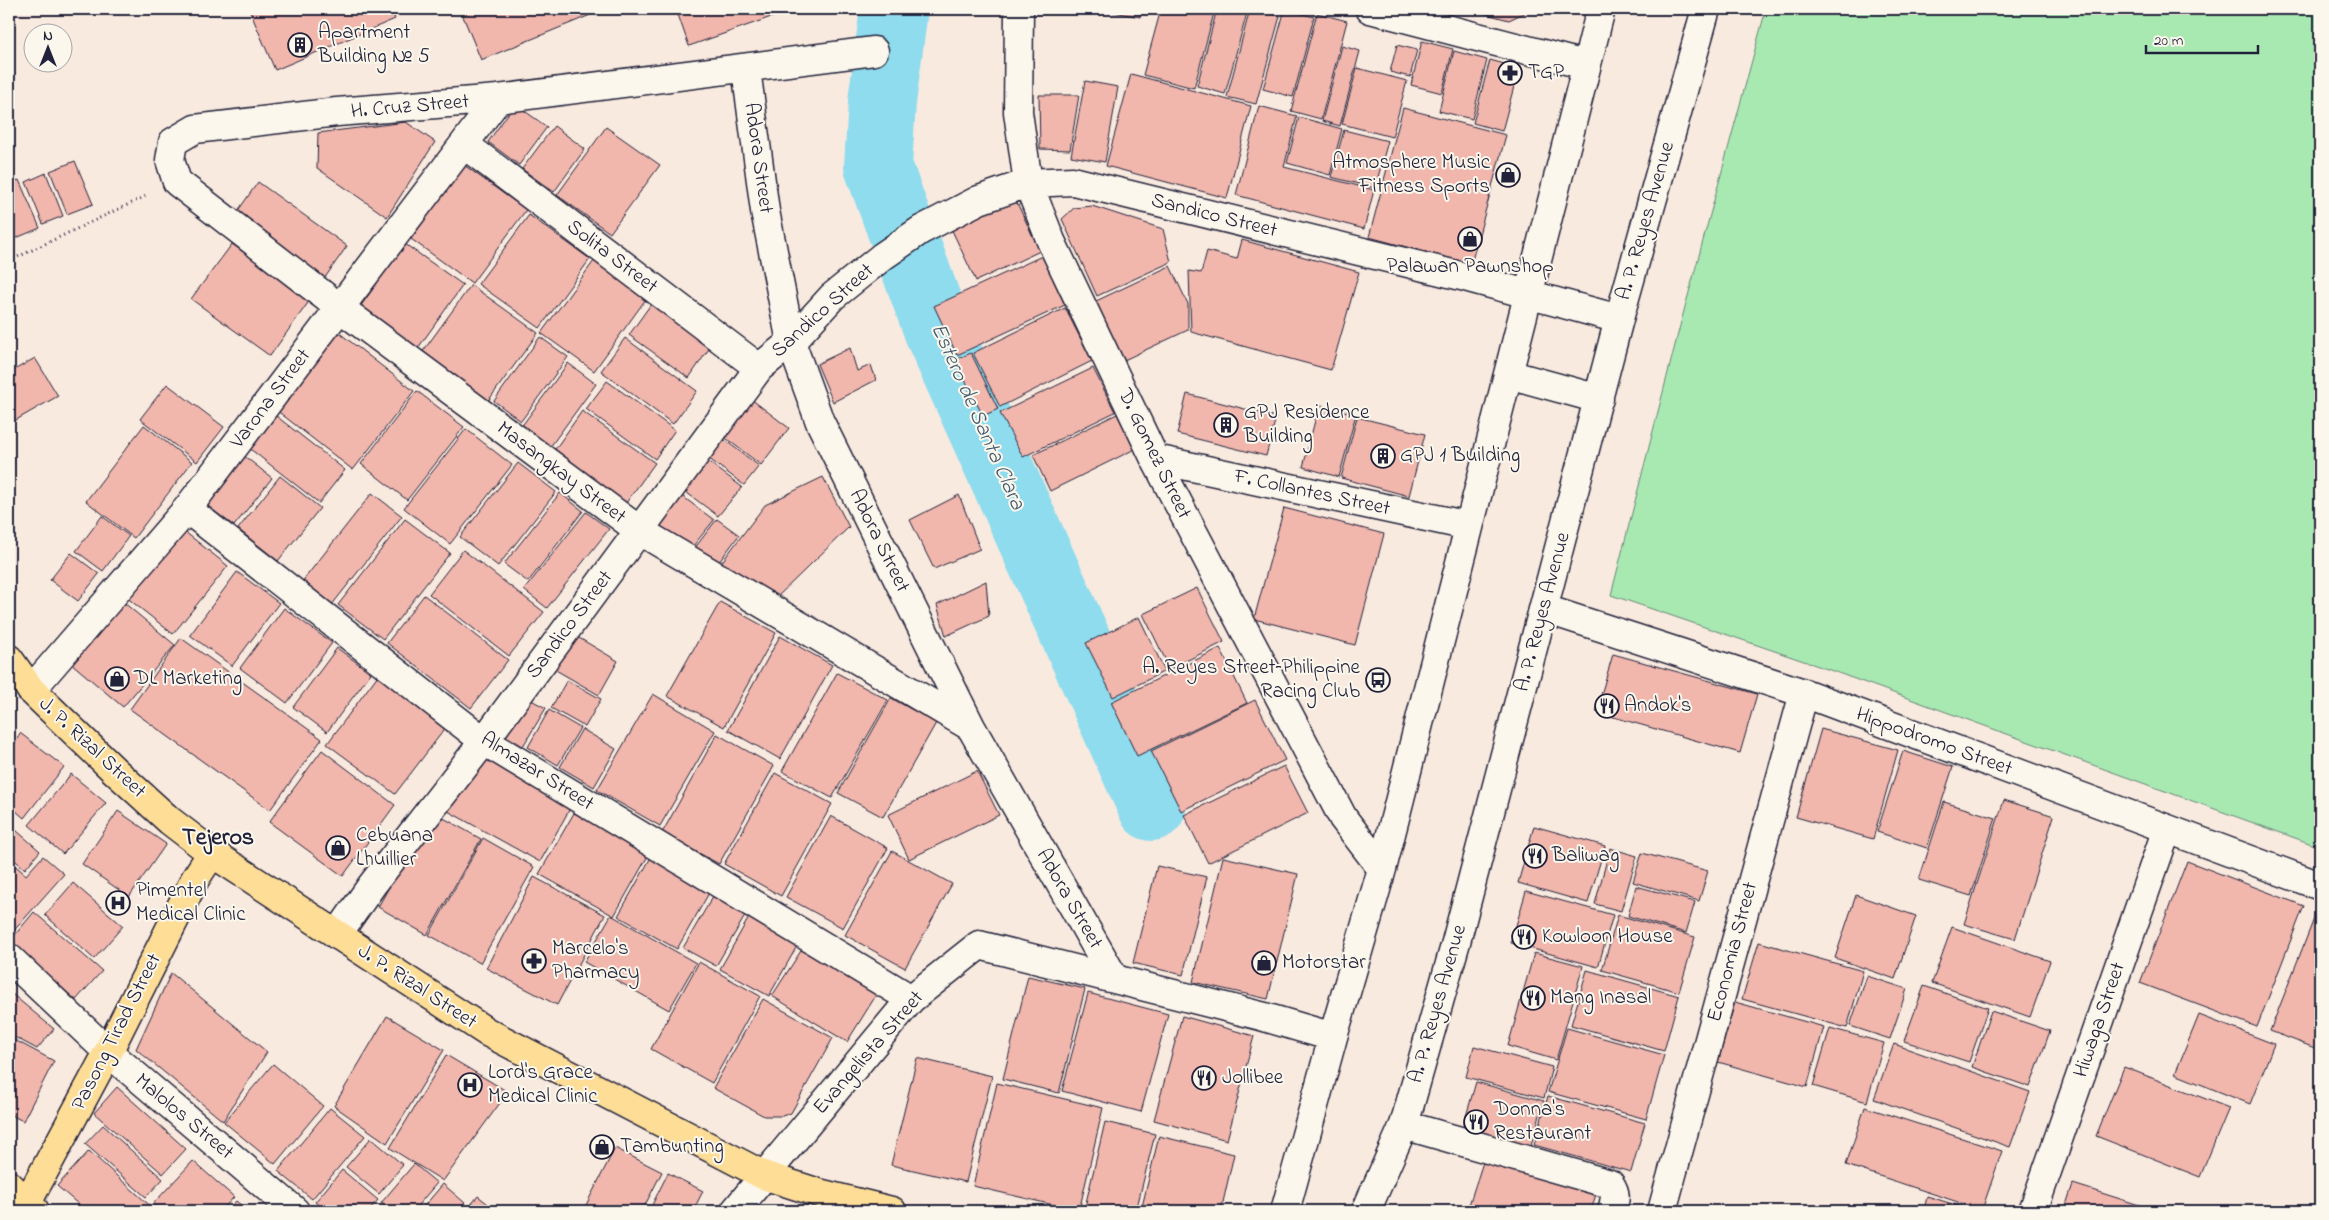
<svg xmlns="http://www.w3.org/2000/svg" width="2329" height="1220" font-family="'Indie Flower',sans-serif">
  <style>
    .green { fill: #a8e9b2; stroke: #658676 }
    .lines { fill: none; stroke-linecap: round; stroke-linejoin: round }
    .river { stroke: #8fdcee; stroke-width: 68 }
    .building { fill: #f1b6ac; stroke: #22223b }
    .minor-casing { stroke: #22223b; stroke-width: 31 }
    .major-casing { stroke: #22223b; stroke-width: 31 }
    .path { stroke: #22223b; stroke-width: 3; stroke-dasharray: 1 4; stroke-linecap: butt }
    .minor { stroke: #fbf7ec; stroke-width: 28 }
    .major { stroke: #fedd96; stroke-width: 28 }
    .labels { text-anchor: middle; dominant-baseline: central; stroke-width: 4; stroke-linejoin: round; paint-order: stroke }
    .poi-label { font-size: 21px; fill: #22223b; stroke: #fbf7ec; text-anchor: start }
    .street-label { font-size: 21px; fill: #22223b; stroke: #fbf7ec }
    .water-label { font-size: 22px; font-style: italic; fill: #435a71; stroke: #fbf7ec }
    .quarter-label { font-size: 24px; font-weight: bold; fill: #22223b; stroke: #fbf7ec }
  </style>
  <rect width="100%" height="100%" fill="#f9eadf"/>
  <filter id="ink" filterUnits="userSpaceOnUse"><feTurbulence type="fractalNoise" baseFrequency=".02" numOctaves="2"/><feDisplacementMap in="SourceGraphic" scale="10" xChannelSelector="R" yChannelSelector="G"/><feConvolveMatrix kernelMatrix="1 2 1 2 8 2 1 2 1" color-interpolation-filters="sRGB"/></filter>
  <g filter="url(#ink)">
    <path class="green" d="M1766,9H2320V847L1827,669L1611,595L1682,318Z"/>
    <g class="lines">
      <path class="river" d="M894,9L882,102L878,166L939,334L1152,807"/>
    </g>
    <path class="building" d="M249,9H391L395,19L275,70Z
      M460,9H605L481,60Z
      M676,9H794L689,46Z
      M1098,9H1142L1140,17Z
      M1161,9H1215L1194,88L1143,75Z
      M1217,9H1248L1225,94L1197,86Z
      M1250,9L1280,16L1256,104L1227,97Z
      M1285,9L1314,17L1293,97L1263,89Z
      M1467,9H1527L1526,12L1509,20Z
      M1317,13L1347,21L1321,119L1291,111Z
      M1422,41L1453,49L1442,93L1411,85Z
      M1397,45L1417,50L1410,77L1390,72Z
      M1342,46L1360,51L1340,126L1322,121Z
      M1454,51L1487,60L1472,119L1439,111Z
      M1490,60L1519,68L1502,131L1473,123Z
      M1357,68L1407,81L1392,137L1342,124Z
      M1131,74L1251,106L1227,198L1106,166Z
      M1085,81L1118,87L1105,162L1071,156Z
      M1039,95H1079L1070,150L1040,149Z
      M515,104L547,127L519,165L488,142Z
      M1259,106L1297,116L1284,167L1374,190L1364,229L1236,195Z
      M1403,108L1506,135L1471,264L1369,237Z
      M1299,117L1342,129L1330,175L1287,163Z
      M406,122L435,142L387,217L317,168L318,133Z
      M554,126L585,149L554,192L522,169Z
      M606,127L660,165L610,233L557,195Z
      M1344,130L1388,141L1375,188L1331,177Z
      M75,161L93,204L67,214L50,171Z
      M464,165L526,210L472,283L411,239Z
      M46,173L63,216L43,224L26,182Z
      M19,180L40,228L9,241V184Z
      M258,182L347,246L324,279L235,215Z
      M1010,200L1017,203L1040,251L976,281L948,222Z
      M1092,206L1163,229L1171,262L1097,296L1062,219L1074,208Z
      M529,215L590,259L540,328L478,284Z
      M1242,240L1359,272L1331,370L1191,332L1189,271L1201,273L1207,251L1237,259Z
      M232,244L310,300L270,356L191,299Z
      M405,244L463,285L418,348L360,307Z
      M1042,256L1065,305L957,355L934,306Z
      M594,261L646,299L594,371L541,333Z
      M1170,266L1188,304V330L1122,361L1094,302Z
      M471,285L538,333L488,401L421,354Z
      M656,297L715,340L689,378L629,335Z
      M1065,308L1092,361L1000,407L973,353Z
      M333,328L414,391L353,470L271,406Z
      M540,337L568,357L521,421L494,401Z
      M625,338L697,391L673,424L601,371Z
      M850,348L857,371L871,365L876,380L833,402L817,364Z
      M971,353L998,409L983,416L955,360Z
      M35,358L58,396L9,424V373Z
      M568,363L596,384L550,447L521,427Z
      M1093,368L1115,412L1023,457L1000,413Z
      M607,381L675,430L655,459L586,409Z
      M167,384L224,427L197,462L140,419Z
      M417,391L464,427L407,500L361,464Z
      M1187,394L1276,417L1266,456L1177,434Z
      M751,399L789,428L761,465L723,436Z
      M1319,405L1356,414L1339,477L1303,467Z
      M266,408L345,470L319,503L240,441Z
      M582,411L655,463L623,507L551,455Z
      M1117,414L1135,449L1050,491L1033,455Z
      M1357,417L1425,434L1409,496L1341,478Z
      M144,425L192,462L134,538L86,501Z
      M466,429L512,465L450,544L404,508Z
      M722,438L759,466L744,485L708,458Z
      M238,451L272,478L234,526L200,500Z
      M706,460L742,487L718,516L683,490Z
      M518,463L556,492L498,566L460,537Z
      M280,476L320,508L278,561L238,529Z
      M823,477L849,527L774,600L718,567L765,505Z
      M372,493L402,516L331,606L301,583Z
      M560,493L583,511L528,582L504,564Z
      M678,493L714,520L689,551L655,525Z
      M959,495L980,549L934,569L910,520Z
      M1284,508L1384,534L1355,645L1254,619Z
      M586,512L609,529L547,608L524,590Z
      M102,516L129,536L103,571L76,551Z
      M405,519L450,553L383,639L338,605Z
      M717,519L739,535L716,566L694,549Z
      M180,528L228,566L173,634L126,597Z
      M463,550L544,612L509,656L429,594Z
      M71,553L99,574L78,601L50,580Z
      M237,572L279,603L232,666L190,635Z
      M986,581L989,616L946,636L937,605Z
      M1197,588L1224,642L1170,669L1143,614Z
      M424,595L508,660L471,708L387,643Z
      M123,602L175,645L123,707L71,663Z
      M720,602L776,633L724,727L667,696Z
      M284,608L332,643L287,703L240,668Z
      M1139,617L1165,671L1113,697L1086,643Z
      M574,635L618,661L599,695L554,669Z
      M780,636L832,665L780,759L728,730Z
      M181,638L322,739L270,810L130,709Z
      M337,648L371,673L327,732L293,707Z
      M1220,648L1247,703L1137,756L1111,702Z
      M1613,654L1757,694L1740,753L1596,712Z
      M837,673L888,700L832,798L782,771Z
      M378,675L447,726L395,794L327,744Z
      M567,680L601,699L585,727L551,708Z
      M520,694L546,708L523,746L498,731Z
      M653,694L715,731L660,826L597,790Z
      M891,698L936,723L883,817L838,793Z
      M1255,700L1285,760L1181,811L1151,751Z
      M549,710L580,728L558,765L528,747Z
      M582,729L616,749L594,787L560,767Z
      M1821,729L1898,750L1873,839L1796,817Z
      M20,733L64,767L24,818L9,805V756Z
      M717,734L774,766L719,864L662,833Z
      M322,750L395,805L343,876L269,822Z
      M1903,751L1953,767L1927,848L1877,832Z
      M478,753L572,805L540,862L446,810Z
      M1284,766L1308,813L1208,863L1184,815Z
      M977,771L999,815L909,859L888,815Z
      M775,773L832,804L781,896L724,864Z
      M71,774L106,803L63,854L29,825Z
      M2004,800L2054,816L2015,939L1964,924Z
      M1944,802L1996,818L1971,896L1919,880Z
      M118,811L166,844L129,897L82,864Z
      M431,811L481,839L427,935L378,907Z
      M574,813L649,854L614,916L539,874Z
      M831,816L888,848L843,928L786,897Z
      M9,824L40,851L25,869L9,855Z
      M1534,826L1605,846L1588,903L1518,883Z
      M483,838L534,867L480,963L429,935Z
      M1610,848L1637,856L1621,911L1595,904Z
      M892,851L952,884L905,968L845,935Z
      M654,852L713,886L677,949L618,916Z
      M1642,853L1708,871L1699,901L1633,882Z
      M43,856L64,874L10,935L9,860L26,875Z
      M1223,857L1298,874L1268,999L1193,982Z
      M2187,861L2304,906L2257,1027L2140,983Z
      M1157,866L1207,877L1183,975L1133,963Z
      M534,877L605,915L557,1005L486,968Z
      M73,883L123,926L94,959L45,915Z
      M1636,886L1695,902L1686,933L1628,916Z
      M716,891L749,909L716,966L683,948Z
      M1526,891L1613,915L1598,967L1511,943Z
      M1856,895L1916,916L1895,979L1835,958Z
      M2319,906L2320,907V1050L2270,1031Z
      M34,912L102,971L76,1000L9,942Z
      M752,912L801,939L769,996L720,969Z
      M611,915L696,963L669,1010L584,962Z
      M1618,915L1695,937L1679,992L1602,970Z
      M1952,927L2050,961L2030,1017L1932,983Z
      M1759,942L1863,971L1847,1028L1742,999Z
      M806,943L880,989L847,1042L772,996Z
      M1534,953L1583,966L1556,1060L1508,1046Z
      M699,962L760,996L712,1083L651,1049Z
      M1587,970L1679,996L1664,1051L1571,1025Z
      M171,973L267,1052L223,1121L136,1049Z
      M1028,976L1085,989L1059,1093L1003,1079Z
      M1867,976L1907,989L1890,1039L1850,1026Z
      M1924,986L1988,1008L1969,1062L1904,1041Z
      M1088,993L1168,1014L1141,1112L1062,1091Z
      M12,994L54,1029L37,1049L9,1034V997Z
      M763,999L833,1038L791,1113L782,1116H764L713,1088Z
      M1735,1002L1824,1027L1807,1087L1718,1062Z
      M1991,1011L2050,1031L2030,1087L1972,1067Z
      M2199,1015L2274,1044L2250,1104L2175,1074Z
      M387,1016L444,1050L387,1143L334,1106Z
      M1182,1016L1254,1036L1227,1140L1154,1120Z
      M1567,1028L1664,1055L1646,1119L1548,1092Z
      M1830,1028L1884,1043L1867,1102L1813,1086Z
      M9,1037L54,1061L23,1121L9,1114Z
      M1894,1044L2030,1092L2010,1147L1874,1099Z
      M1474,1046L1552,1067L1544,1098L1466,1077Z
      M446,1055L508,1092L443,1181L390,1148Z
      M917,1058L992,1076L966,1182L891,1165Z
      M273,1064L323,1106L275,1164L224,1122Z
      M2124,1067L2229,1108L2200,1177L2096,1136Z
      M1476,1082L1544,1101L1530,1149L1462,1130Z
      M997,1083L1103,1108L1079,1211L973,1186Z
      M117,1087L186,1149L163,1174L94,1113Z
      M1548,1096L1645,1123L1631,1172L1534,1145Z
      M1865,1107L2002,1151L1982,1210L1846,1165Z
      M330,1108L365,1136L312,1199L278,1171Z
      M1105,1122L1155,1134L1136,1211H1101L1085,1207Z
      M103,1125L163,1179L146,1197L85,1144Z
      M1159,1136L1234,1154L1221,1211H1141Z
      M371,1138L403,1165L379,1194L346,1167Z
      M615,1148L662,1172L642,1211H583Z
      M89,1151L156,1211H86L57,1186Z
      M1485,1156L1598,1187L1591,1211H1467Z
      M193,1161L234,1197L221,1211H161L153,1204Z
      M414,1164L437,1183L413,1211H391L381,1203Z
      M342,1170L378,1200L368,1211H326L315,1202Z
      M668,1173L703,1191L693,1211H649Z
      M443,1184L465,1203L458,1211H420Z
      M2073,1184L2152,1209L2151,1211H2064Z
      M478,1196L497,1211H466Z
      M1927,1196L1975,1211H1924Z
      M236,1201L248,1211H227Z"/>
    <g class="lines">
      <g class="minor-casing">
        <path id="minor" d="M1019,9L1018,112L1028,183L1051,241L1155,459L1343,818L1382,869
          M1370,9L1585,65
          M874,51L498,99L337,112L195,129L173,142L170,160L177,182L340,308L640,531L971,727
          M746,69L765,211L791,342L820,422L971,727L1114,978
          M465,145L759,368
          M1508,374L1599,399
          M1155,459L1469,526
          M187,509L484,741L911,999
          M1545,609L1804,693L2320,886
          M31,690L187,509L498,99
          M337,935L372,885L484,741L759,368L791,342L832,297L883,256L921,230L979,200L1028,183L1073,181L1465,277L1619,319
          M9,958L108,1052L295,1211
          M1404,1125L1610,1184C1617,1194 1615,1200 1612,1211
          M735,1211L911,999L979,945L1261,1016L1333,1037
          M1285,1211L1333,1037L1382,869L1601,9
          M1366,1211L1404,1125L1456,942L1619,319L1706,9
          M1662,1211L1804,693
          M2033,1211L2167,829"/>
      </g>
      <g class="major-casing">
        <path id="major" d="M9,659L31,690L115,771L170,821L212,853L487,1032L763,1175L819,1193L892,1211
          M9,1185L35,1211
          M27,1203L108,1052L195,879L212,853"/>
      </g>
      <path class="path" d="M9,261L146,196"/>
      <use href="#minor" class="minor"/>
      <use href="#major" class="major"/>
    </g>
  </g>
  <defs>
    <g id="building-ring" transform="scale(1.25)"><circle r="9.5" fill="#fbf7ec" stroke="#22223b" stroke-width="1.5"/><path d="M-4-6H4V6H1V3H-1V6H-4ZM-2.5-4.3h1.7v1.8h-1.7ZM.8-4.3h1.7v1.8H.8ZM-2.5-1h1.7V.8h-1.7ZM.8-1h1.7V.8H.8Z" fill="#22223b"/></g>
    <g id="pharmacy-ring" transform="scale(1.25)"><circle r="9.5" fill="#fbf7ec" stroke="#22223b" stroke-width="1.5"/><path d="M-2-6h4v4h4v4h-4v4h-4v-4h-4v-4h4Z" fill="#22223b"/></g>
    <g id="shop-ring" transform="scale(1.25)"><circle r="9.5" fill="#fbf7ec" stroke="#22223b" stroke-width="1.5"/><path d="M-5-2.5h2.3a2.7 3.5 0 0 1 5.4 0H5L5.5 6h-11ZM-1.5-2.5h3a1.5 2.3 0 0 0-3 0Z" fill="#22223b"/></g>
    <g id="bus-ring" transform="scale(1.25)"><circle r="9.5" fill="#fbf7ec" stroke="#22223b" stroke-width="1.5"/><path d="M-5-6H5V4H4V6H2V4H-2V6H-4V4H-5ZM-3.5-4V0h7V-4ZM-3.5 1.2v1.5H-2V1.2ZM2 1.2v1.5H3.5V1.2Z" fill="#22223b"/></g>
    <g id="restaurant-ring" transform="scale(1.25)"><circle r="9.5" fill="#fbf7ec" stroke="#22223b" stroke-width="1.5"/><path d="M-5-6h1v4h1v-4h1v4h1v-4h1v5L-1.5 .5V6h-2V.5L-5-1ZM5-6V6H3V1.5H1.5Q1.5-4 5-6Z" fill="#22223b"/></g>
    <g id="hospital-ring" transform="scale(1.25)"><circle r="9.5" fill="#fbf7ec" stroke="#22223b" stroke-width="1.5"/><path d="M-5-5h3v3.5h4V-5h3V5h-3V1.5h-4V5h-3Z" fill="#22223b"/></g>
  </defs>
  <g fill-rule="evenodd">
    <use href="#building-ring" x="300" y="45"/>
    <use href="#pharmacy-ring" x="1510" y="73"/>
    <use href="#shop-ring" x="1508" y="175"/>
    <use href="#shop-ring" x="1470" y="239"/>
    <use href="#building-ring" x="1226" y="425"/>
    <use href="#building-ring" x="1383" y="456"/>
    <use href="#shop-ring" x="117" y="679"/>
    <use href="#bus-ring" x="1378" y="680"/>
    <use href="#restaurant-ring" x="1607" y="706"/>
    <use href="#shop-ring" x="338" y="848"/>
    <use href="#restaurant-ring" x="1535" y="856"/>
    <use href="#hospital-ring" x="118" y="903"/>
    <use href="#restaurant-ring" x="1524" y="937"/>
    <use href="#pharmacy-ring" x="534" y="961"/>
    <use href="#shop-ring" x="1264" y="963"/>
    <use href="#restaurant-ring" x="1533" y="998"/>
    <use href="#restaurant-ring" x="1204" y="1078"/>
    <use href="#hospital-ring" x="470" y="1085"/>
    <use href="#restaurant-ring" x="1476" y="1122"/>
    <use href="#shop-ring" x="602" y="1147"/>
  </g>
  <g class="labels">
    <g class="poi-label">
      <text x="318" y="33">Apartment<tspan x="318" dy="24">Building № 5</tspan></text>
      <text x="1528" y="73">TGP</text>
      <text x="1490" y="163" text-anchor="end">Atmosphere Music<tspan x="1490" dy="24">Fitness Sports</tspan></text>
      <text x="1470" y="267" text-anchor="middle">Palawan Pawnshop</text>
      <text x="1244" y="413">GPJ Residence<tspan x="1244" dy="24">Building</tspan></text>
      <text x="1400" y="456">GPJ 1 Building</text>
      <text x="1360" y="668" text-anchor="end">A. Reyes Street–Philippine<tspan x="1360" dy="24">Racing Club</tspan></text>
      <text x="134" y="679">DL Marketing</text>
      <text x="1624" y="706">Andok's</text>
      <text x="356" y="836">Cebuana<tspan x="356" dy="24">Lhuillier</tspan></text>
      <text x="1552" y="856">Baliwag</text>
      <text x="136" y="891">Pimentel<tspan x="136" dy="24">Medical Clinic</tspan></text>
      <text x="1542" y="937">Kowloon House</text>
      <text x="552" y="949">Marcelo's<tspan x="552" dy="24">Pharmacy</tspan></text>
      <text x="1282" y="963">Motorstar</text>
      <text x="1550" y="998">Mang Inasal</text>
      <text x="488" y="1073">Lord's Grace<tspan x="488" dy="24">Medical Clinic</tspan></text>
      <text x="1222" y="1078">Jollibee</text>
      <text x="1494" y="1110">Donna's<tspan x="1494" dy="24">Restaurant</tspan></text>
      <text x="620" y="1147">Tambunting</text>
    </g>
    <g class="street-label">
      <text transform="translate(410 107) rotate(-5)">H. Cruz Street</text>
      <text transform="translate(758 158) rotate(82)">Adora Street</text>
      <text transform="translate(1214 216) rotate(14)">Sandico Street</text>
      <text transform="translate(1646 221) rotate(-74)">A. P. Reyes Avenue</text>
      <text transform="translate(612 257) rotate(37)">Solita Street</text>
      <text transform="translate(823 311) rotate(-42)">Sandico Street</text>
      <text transform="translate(271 399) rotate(-53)">Varona Street</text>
      <text transform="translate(1154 454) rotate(64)">D. Gomez Street</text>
      <text transform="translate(561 473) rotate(37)">Masangkay Street</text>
      <text transform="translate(1312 493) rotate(12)">F. Collantes Street</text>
      <text transform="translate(879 541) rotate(64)">Adora Street</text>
      <text transform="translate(1543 612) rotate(-75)">A. P. Reyes Avenue</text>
      <text transform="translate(570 625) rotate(-53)">Sandico Street</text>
      <text transform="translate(1934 742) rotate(20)">Hippodromo Street</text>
      <text transform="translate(92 748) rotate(43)">J. P. Rizal Street</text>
      <text transform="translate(537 772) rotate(32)">Almazar Street</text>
      <text transform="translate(1069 899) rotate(60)">Adora Street</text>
      <text transform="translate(1733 952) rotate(-75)">Economia Street</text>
      <text transform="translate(417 987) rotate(33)">J. P. Rizal Street</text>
      <text transform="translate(1438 1004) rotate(-74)">A. P. Reyes Avenue</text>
      <text transform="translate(2100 1020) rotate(-71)">Hiwaga Street</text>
      <text transform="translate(117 1032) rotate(-63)">Pasong Tirad Street</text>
      <text transform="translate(869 1053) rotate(-49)">Evangelista Street</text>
      <text transform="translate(184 1117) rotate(40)">Malolos Street</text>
    </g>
    <g class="water-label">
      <text transform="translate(977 417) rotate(66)">Estero de Santa Clara</text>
    </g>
    <g class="quarter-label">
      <text x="218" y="838">Tejeros</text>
    </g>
  </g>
  <rect width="2329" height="1220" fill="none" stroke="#fbf7ec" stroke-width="30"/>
  <rect x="15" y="15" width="2299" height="1190" fill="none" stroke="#22223b" stroke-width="2" filter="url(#ink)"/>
  <g transform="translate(48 48)"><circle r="24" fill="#fbf7ec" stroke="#a4a2a5"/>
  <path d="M0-4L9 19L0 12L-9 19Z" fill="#22223b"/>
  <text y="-8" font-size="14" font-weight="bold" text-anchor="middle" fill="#22223b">N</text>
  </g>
  <path d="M2146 45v8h112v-8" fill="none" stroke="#22223b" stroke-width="2.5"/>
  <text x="2154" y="45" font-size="15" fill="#22223b" stroke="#fbf7ec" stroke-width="4" paint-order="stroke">20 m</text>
</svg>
